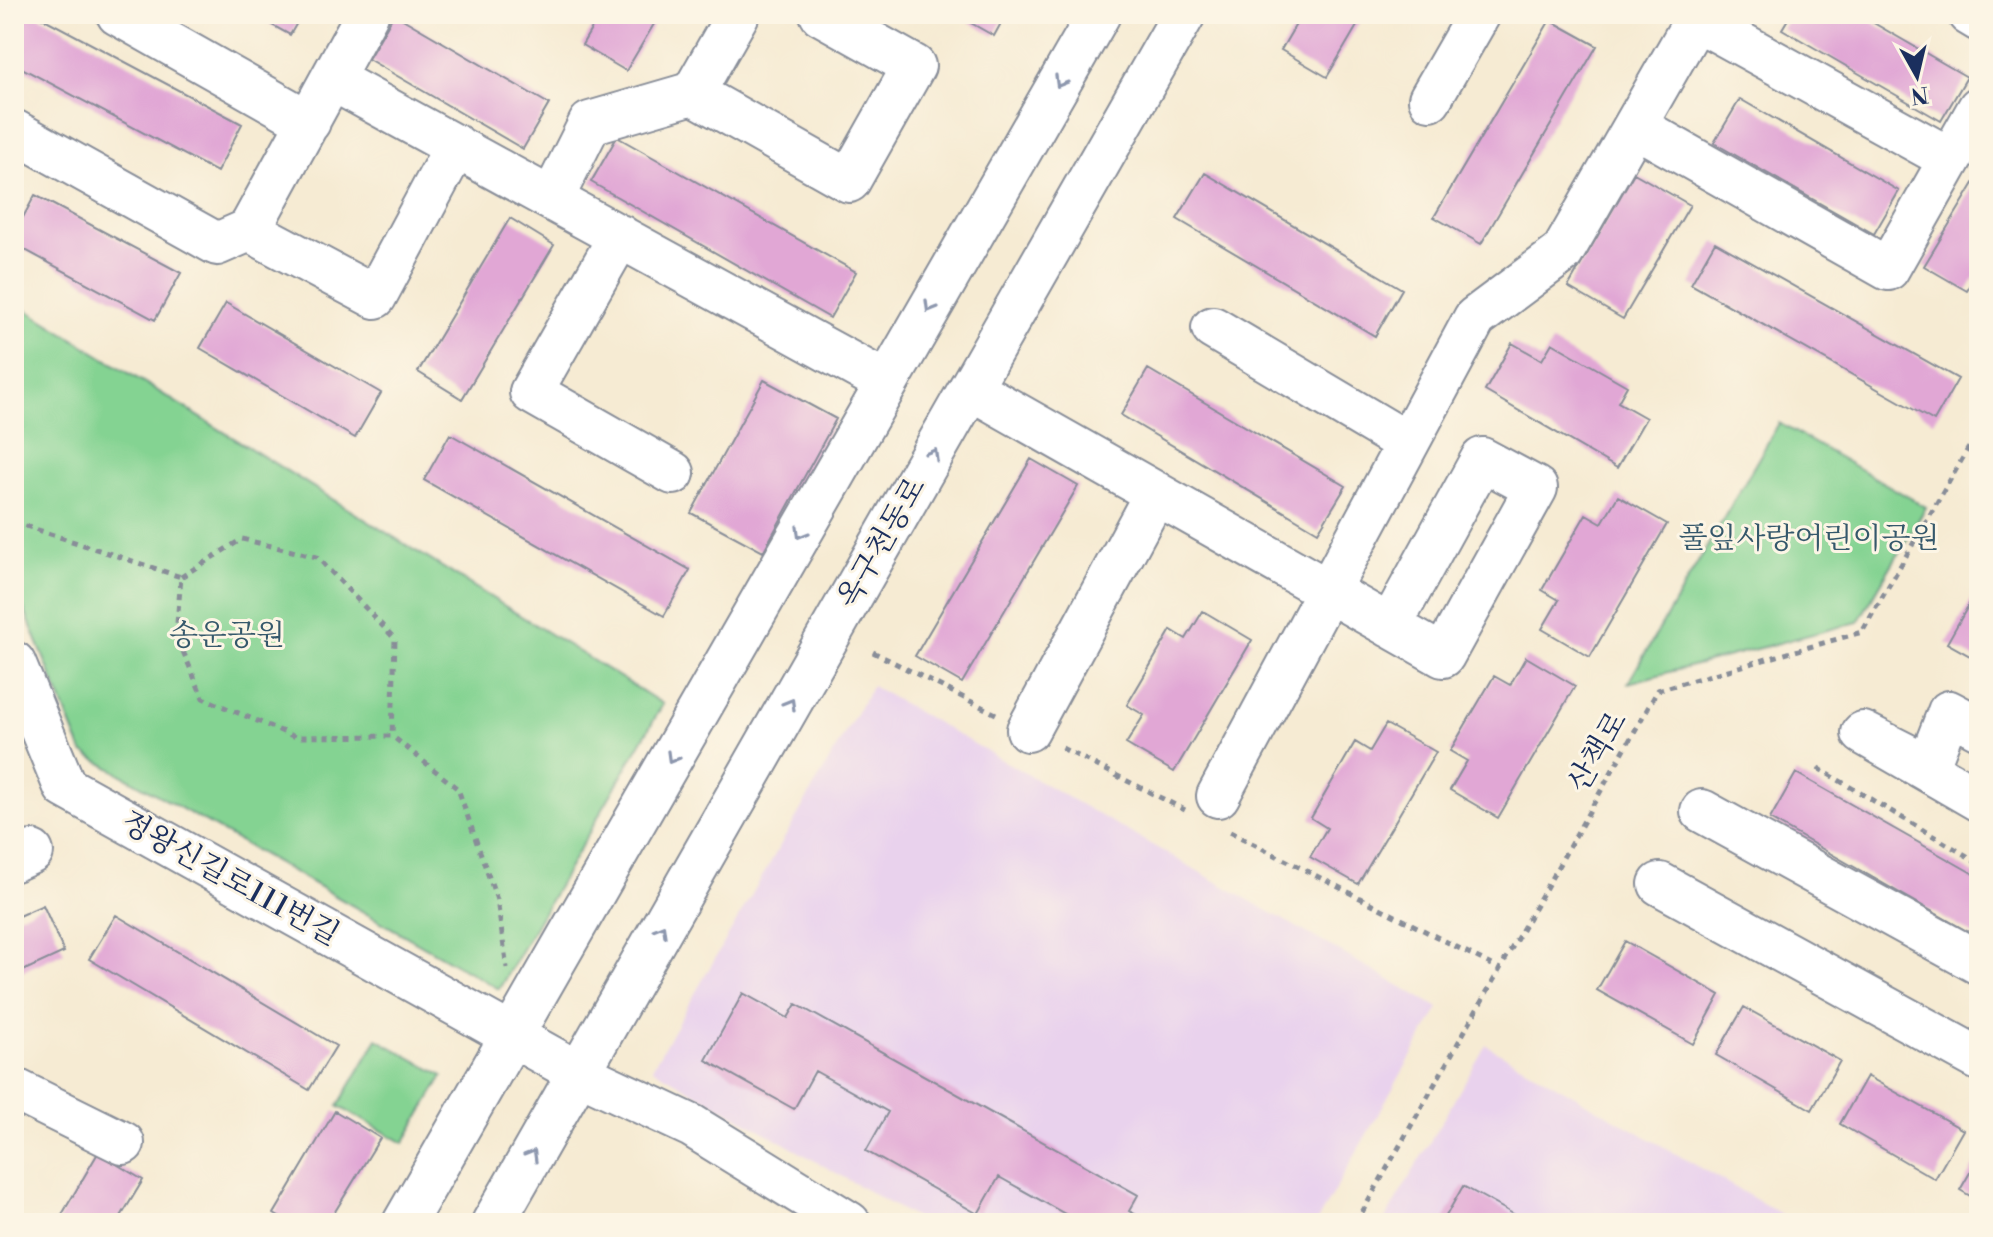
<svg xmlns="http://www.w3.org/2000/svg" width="1993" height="1237" font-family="'Libre Bodoni','Noto Serif KR',serif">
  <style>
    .built { fill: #e9d2ed }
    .green { fill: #84d392; stroke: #508178; stroke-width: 2 }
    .building { fill: #e1a7d5 }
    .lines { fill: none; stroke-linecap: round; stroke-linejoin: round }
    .minor-casing { stroke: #888d98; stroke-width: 46 }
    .path { stroke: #888d98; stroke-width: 5; stroke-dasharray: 6 6; stroke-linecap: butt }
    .minor { stroke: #fff; stroke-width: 42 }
    .oneway { stroke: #8d97ae }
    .labels { text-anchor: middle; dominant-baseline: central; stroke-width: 6; stroke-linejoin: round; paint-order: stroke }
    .park-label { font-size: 30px; fill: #35586b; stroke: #fcf5e5 }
    .street-label { font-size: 30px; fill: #1b2f5e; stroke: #fcf5e5 }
  </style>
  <rect width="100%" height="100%" fill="#fcf5e5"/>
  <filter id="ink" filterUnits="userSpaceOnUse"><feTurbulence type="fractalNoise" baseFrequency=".0125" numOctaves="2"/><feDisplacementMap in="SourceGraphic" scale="16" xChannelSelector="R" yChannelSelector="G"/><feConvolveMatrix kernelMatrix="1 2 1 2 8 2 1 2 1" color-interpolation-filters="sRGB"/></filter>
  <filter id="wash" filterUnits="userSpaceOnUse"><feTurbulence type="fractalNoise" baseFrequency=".006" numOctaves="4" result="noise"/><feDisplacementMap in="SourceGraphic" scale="32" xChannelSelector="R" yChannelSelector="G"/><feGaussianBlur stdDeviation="1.8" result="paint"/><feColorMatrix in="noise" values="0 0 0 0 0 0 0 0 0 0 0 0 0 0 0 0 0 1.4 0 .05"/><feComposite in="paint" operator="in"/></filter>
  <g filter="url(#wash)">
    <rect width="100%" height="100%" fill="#f6ebd3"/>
    <path class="built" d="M872,686L1439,1008L1316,1223H924L652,1068Z
      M1486,1045L1797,1223H1383Z"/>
    <path class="green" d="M14,302L663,704L499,989L82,752L14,584Z
      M1779,423L1926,507L1858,622L1628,683Z
      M377,1039L443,1076L404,1143L338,1106Z"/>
    <g id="blocks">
      <path class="building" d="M25,14H35L242,124L217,172L14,64V35Z
        M252,14H302L290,35Z
        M394,14L549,104L523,149L368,59Z
        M600,14H660L626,71L582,45Z
        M955,14H1006L994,36Z
        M1302,14H1364L1327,77L1281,50Z
        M1791,14H1858L1967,77L1941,121L1782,29Z
        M1550,20L1597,46L1481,244L1434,217Z
        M1740,99L1899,191L1874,234L1714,143Z
        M617,137L856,272L830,318L591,182Z
        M1205,173L1402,289L1375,336L1177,219Z
        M1634,173L1690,205L1623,319L1568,287Z
        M1979,175V271L1967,291L1924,266Z
        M35,195L181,273L155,320L14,244V234Z
        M510,218L554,245L462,399L418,372Z
        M1715,242L1958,379L1934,421L1691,284Z
        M226,303L381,393L355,438L200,348Z
        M1512,343L1542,360L1552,343L1627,386L1618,402L1646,418L1617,468L1485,391Z
        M1148,369L1346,486L1318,532L1121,415Z
        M764,380L836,419L763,552L691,513Z
        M450,434L690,570L664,616L424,480Z
        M1031,459L1078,486L962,683L915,656Z
        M1618,496L1667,524L1590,657L1542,629L1559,600L1542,590L1586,514L1602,523Z
        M1976,592L1979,593V661L1947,643Z
        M1203,611L1252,640L1174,772L1126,744L1144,715L1127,705L1171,630L1186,639Z
        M1526,657L1575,686L1498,818L1450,790L1467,761L1450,751L1494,676L1510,685Z
        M1386,724L1436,752L1358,884L1310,857L1327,828L1311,818L1355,742L1370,751Z
        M1796,773L1979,877V938L1770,819Z
        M43,905L64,952L14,975V918Z
        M116,915L336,1046L309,1090L89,959Z
        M1625,941L1720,995L1693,1044L1597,990Z
        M743,993L788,1018L796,1004L1138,1195L1129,1211L1151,1223H1071L1074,1219L999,1177L978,1214L866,1151L888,1112L815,1071L794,1109L706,1060Z
        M1744,1007L1840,1061L1812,1110L1716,1055Z
        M1867,1076L1963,1130L1935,1179L1840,1124Z
        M335,1111L380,1138L328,1223H289L274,1214Z
        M98,1153L143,1180L117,1223H57Z
        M1979,1157V1201L1960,1190Z
        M1463,1186L1524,1220L1522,1223H1442Z"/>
    </g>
  </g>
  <g filter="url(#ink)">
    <use href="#blocks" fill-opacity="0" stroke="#888d98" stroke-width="2"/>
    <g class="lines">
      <g class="minor-casing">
        <path id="minor" d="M118,14L309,122
          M1969,14L1979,20
          M1696,19L1950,159
          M332,79L887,383
          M693,93L849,181L914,66L821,14
          M1430,99L1479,14
          M1635,126L1888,269L1979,108
          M14,131L217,244L249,230L367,14
          M552,199L590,123L693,93L738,14
          M249,230L375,297L456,146
          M620,236L531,392L673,473
          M1213,328L1407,443
          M970,388L1443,656L1536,488L1482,459L1390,626
          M14,663L65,787L579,1073L692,1126L849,1223
          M1979,728L1949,712L1928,766L1863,733L1979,800
          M1028,730L1156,493
          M1218,796L1475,318L1562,253L1699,14
          M1702,811L1979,963
          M14,860L32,852
          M1660,884L1979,1059
          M14,1089L123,1143
          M404,1223L1099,14
          M493,1223L1184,14"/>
      </g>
      <path class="path" d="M14,522L181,577L176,635L203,698L295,737L392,736L458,789L497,900L507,968
        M181,577L242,539L317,557L395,639L392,736
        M873,652L996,714
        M1062,748L1185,810
        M1818,768L1979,863
        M1230,832L1500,969
        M1356,1223L1658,690L1862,632L1979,430"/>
      <use href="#minor" class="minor"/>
    </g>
    <defs><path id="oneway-chevron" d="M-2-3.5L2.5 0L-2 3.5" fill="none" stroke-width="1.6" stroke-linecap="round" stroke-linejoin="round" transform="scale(2)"/></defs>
    <g class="oneway">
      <use href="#oneway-chevron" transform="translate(1060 82) rotate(120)"/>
      <use href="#oneway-chevron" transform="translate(930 307) rotate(120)"/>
      <use href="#oneway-chevron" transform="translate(933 454) rotate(-60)"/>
      <use href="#oneway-chevron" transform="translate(801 533) rotate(120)"/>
      <use href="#oneway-chevron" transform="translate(790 704) rotate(-60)"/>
      <use href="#oneway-chevron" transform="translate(672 758) rotate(120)"/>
      <use href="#oneway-chevron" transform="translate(661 930) rotate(-60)"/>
      <use href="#oneway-chevron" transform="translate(532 1155) rotate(-60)"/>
    </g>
  </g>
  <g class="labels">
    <g class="park-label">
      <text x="1809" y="539">풀잎사랑어린이공원</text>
      <text x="227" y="636">송운공원</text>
    </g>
    <g class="street-label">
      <text transform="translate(882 543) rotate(-60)">옥구천동로</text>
      <text transform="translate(1598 752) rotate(-60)">산책로</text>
      <text transform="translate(230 879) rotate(29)">정왕신길로111번길</text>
    </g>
  </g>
  <rect width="1993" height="1237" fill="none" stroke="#fcf5e5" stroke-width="48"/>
  <g transform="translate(1917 76) rotate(172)" stroke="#fcf5e5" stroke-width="6" paint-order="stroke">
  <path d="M0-6L14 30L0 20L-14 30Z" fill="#1b2f5e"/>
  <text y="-12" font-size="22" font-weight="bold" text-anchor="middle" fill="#1b2f5e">N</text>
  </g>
</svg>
